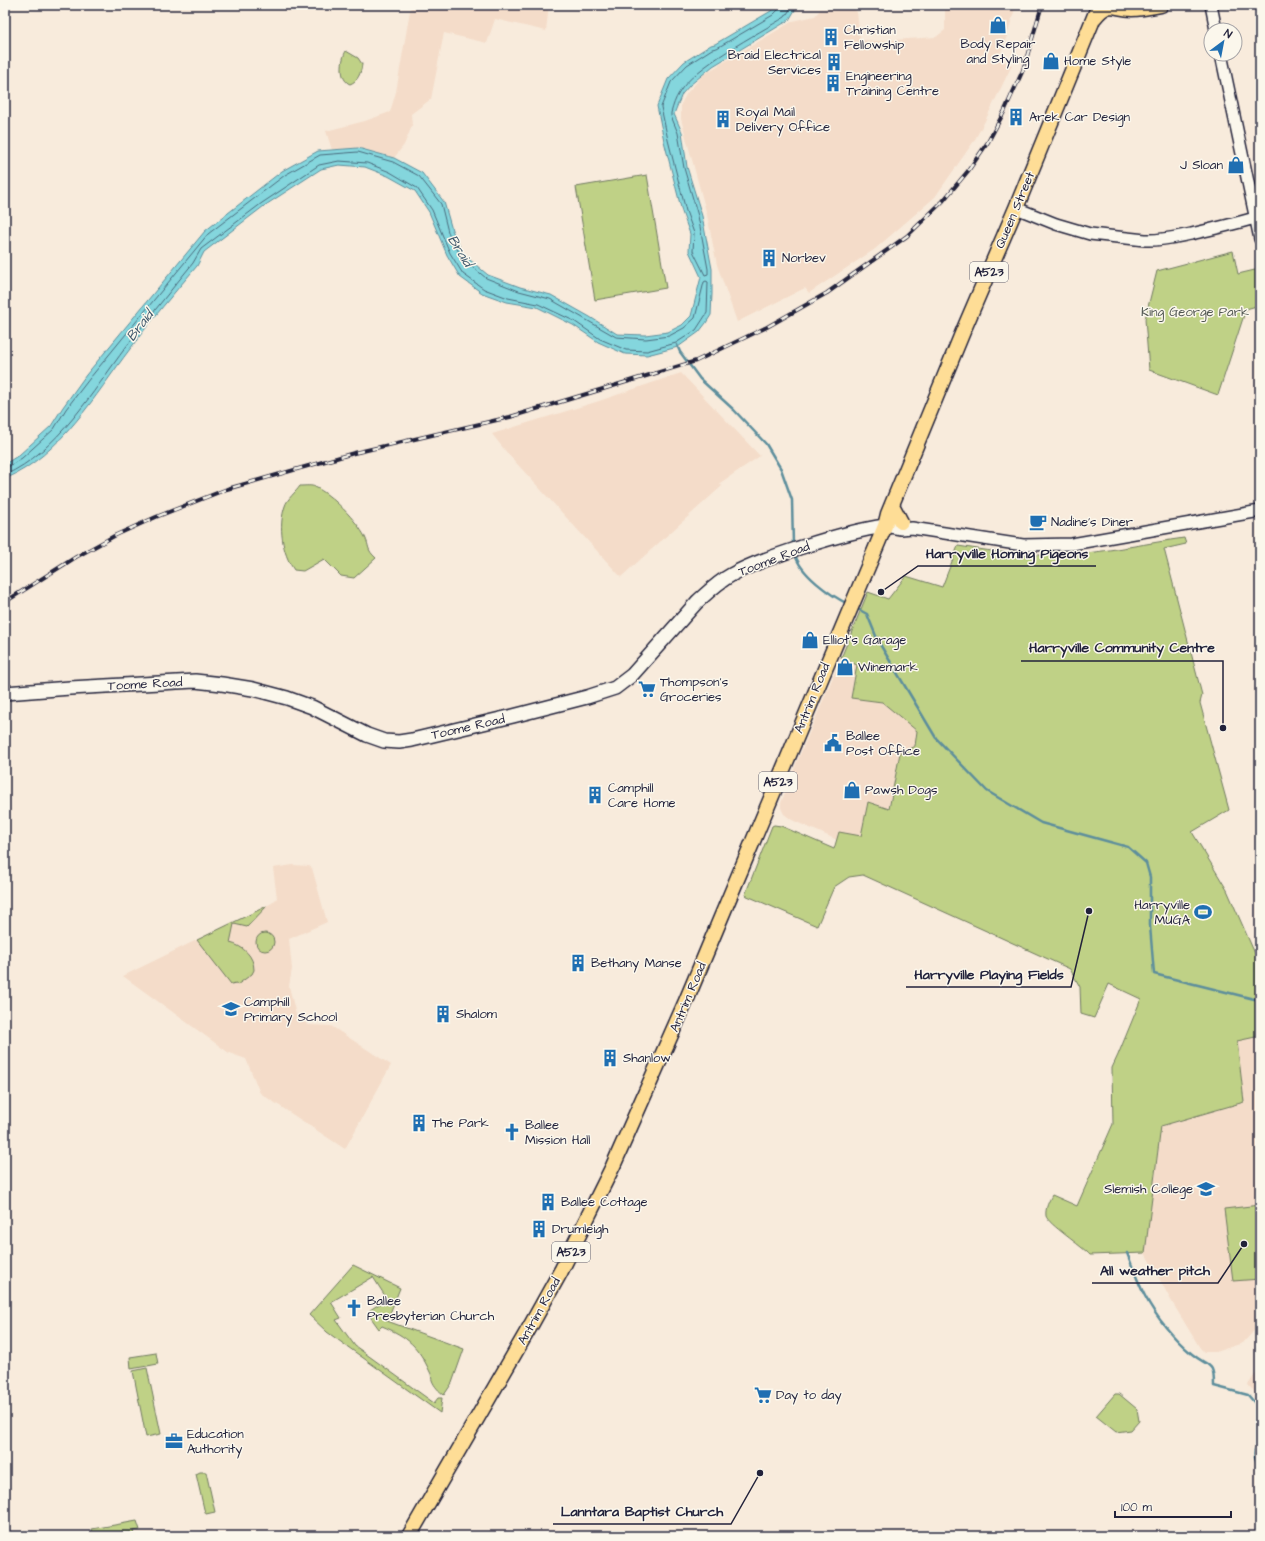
<svg xmlns="http://www.w3.org/2000/svg" width="1265" height="1541" font-family="'Architects Daughter',sans-serif">
  <style>
    .built { fill: #f4dcc9 }
    .green { fill: #bfd186; stroke: #707a60 }
    .water { fill: #84d6dd; stroke: #5d8e9c }
    .lines { fill: none; stroke-linecap: round; stroke-linejoin: round }
    .shore { stroke: #496a7c; stroke-width: 1 }
    .stream { stroke: #5d8e9c; stroke-width: 2.5 }
    .tertiary-casing { stroke: #22223b; stroke-width: 14 }
    .secondary-casing { stroke: #22223b; stroke-width: 16 }
    .primary-casing { stroke: #22223b; stroke-width: 17 }
    .tertiary { stroke: #fbf7ec; stroke-width: 11 }
    .secondary { stroke: #fbf7ec; stroke-width: 13 }
    .primary { stroke: #fedd96; stroke-width: 14 }
    .rail-casing { stroke: #22223b; stroke-width: 4 }
    .rail { stroke: #fbf7ec; stroke-width: 2.5; stroke-dasharray: 8; stroke-linecap: butt }
    .labels { text-anchor: middle; dominant-baseline: central; stroke-width: 3; stroke-linejoin: round; paint-order: stroke }
    .shield { fill: #fbf7ec; stroke: #636270; stroke-width: 1 }
    .shield-label { font-size: 12px; font-weight: bold; fill: #22223b }
    .poi-label { font-size: 13px; fill: #22223b; stroke: #fbf7ec; text-anchor: start }
    .street-label { font-size: 13px; fill: #22223b; stroke: #fbf7ec }
    .park-label { font-size: 13px; fill: #515752; stroke: #fbf7ec }
    .water-label { font-size: 14px; font-style: italic; fill: #3f586c; stroke: #fbf7ec }
    .leader { fill: none; stroke: #22223b; stroke-width: 1.5 }
    .callout-dot { fill: #22223b; stroke: #fbf7ec; stroke-width: 1.5 }
    .callout-label { font-size: 14px; text-anchor: middle; font-weight: bold; fill: #22223b; stroke: #fbf7ec; stroke-width: 3; stroke-linejoin: round; paint-order: stroke }
  </style>
  <rect width="100%" height="100%" fill="#f8ebdc"/>
  <filter id="ink" filterUnits="userSpaceOnUse"><feTurbulence type="fractalNoise" baseFrequency=".025" numOctaves="2"/><feDisplacementMap in="SourceGraphic" scale="8" xChannelSelector="R" yChannelSelector="G"/><feConvolveMatrix kernelMatrix="1 2 1 2 8 2 1 2 1" color-interpolation-filters="sRGB"/></filter>
  <g filter="url(#ink)">
    <path class="built" d="M411,5H549L546,31L495,19L487,43L444,33L431,99L411,114L412,126L404,145L394,158L358,148L332,150L326,131L365,121L390,112L396,92Z
      M945,5H1016L1007,36L998,59L1012,65L985,121L974,141L935,197L875,249L809,293L805,288L737,322L717,265L707,215L681,119V104L687,93L703,75L714,68L793,21L815,16L820,10L851,7L857,12L860,40L879,41L936,37L945,30Z
      M681,373L760,456L720,483L722,486L621,577L508,454L492,434L596,402Z
      M841,658L857,665L851,698L882,702L917,731L915,746L900,754L878,858L792,820L784,814L781,808V803L796,764Z
      M293,865L309,866L312,868L327,922L289,939L292,969L289,986L296,1015L308,1025L331,1026L391,1065L345,1149L260,1093L246,1059L229,1053L123,976L272,903L277,898L273,868Z
      M1260,1036V1324L1243,1343L1215,1352H1204L1200,1348L1172,1302L1145,1253L1161,1126L1243,1102L1237,1040Z
      M1260,1367V1397L1248,1385Z"/>
    <path class="green" d="M346,51L358,58L362,64C361,73 358,81 350,84C339,80 341,59 346,51Z
      M647,175L666,288L595,300L576,187Z
      M1233,251L1238,274L1259,269L1260,275V305L1246,309L1218,395L1149,370L1145,319L1157,271Z
      M300,486C305,486 312,485 315,487C332,495 357,521 365,537C370,547 366,549 376,558L354,578L341,576L324,559L303,571L294,570C282,553 278,526 285,506C287,499 296,492 300,486Z
      M1184,538L1186,544L1164,549L1202,695L1200,703L1229,810L1192,832L1227,890L1260,965V1036L1237,1041L1244,1102L1161,1126L1145,1253L1090,1255C1082,1246 1048,1224 1046,1216C1045,1208 1049,1201 1052,1195L1077,1206L1113,1124L1112,1068L1118,1055L1141,999L1109,984L1094,1018L1081,1014L1080,987L1070,969L863,875L849,877L834,887L817,926L745,895L772,826L774,825L781,826L834,849L839,832L861,836L868,802L889,809L900,753L915,746L917,731L882,702L851,698L857,665L841,658L868,592L888,599L906,576L942,587L958,546C997,552 1036,558 1076,554C1112,551 1148,543 1184,538Z
      M267,906L247,927L234,924L230,943C243,946 254,956 254,970L252,974L237,985L236,983L231,984L197,940Z
      M256 942a9 9 0 1 1 18 0a9 9 0 1 1-18 0Z
      M1260,1205V1279L1233,1281L1224,1209Z
      M353,1265L400,1288L387,1321L464,1349L452,1383L444,1395C439,1391 434,1386 432,1380C431,1377 432,1375 430,1372C418,1346 408,1337 382,1326L379,1329L369,1315L371,1313L370,1310L387,1299L373,1277L331,1302L341,1318L336,1320L355,1346L434,1403L438,1398H442L440,1413L327,1332L309,1315Z
      M156,1353L158,1364L131,1369L130,1357Z
      M147,1368L161,1434L146,1437L133,1371Z
      M1115,1394H1119L1137,1409L1139,1421L1131,1430L1116,1432L1096,1416Z
      M200,1472H206L215,1512L206,1514L204,1509L196,1474Z
      M137,1521L140,1530L133,1531L134,1536H93L92,1529Z"/>
    <path class="water" d="M777,5H798L789,20L713,66L690,85L682,94L674,114L682,132L687,167L702,216L712,269V294L711,315L706,323L699,332L678,347L647,355L625,354L598,342L573,325L537,307L507,302L482,293L460,277L447,255L429,212L415,191L388,176L365,167L339,165L321,169L264,206L217,242L204,252L197,266C174,293 151,320 130,349C95,395 61,455 5,479V464L19,455L51,426L63,407L86,375L205,231L282,171L318,151L358,148L394,158L422,173L444,202L452,230L464,255L488,275L520,287L551,295L590,317L617,334L645,335L668,332L682,325L691,316L701,277L689,251L690,234L682,212L664,141L657,106L668,79L684,62L711,45L715,44L771,11Z"/>
    <g class="lines">
      <path class="shore" d="M779,5V9L773,15L717,48L712,49L687,65L671,82L661,107L668,140L686,211L694,233L693,251L705,275L708,274V269L698,216L684,168L678,133L671,116V113C673,106 675,99 679,93C693,67 759,33 785,17L793,5
        M5,467H8L22,458L54,429L66,409L90,378L208,234L285,175L320,155L358,152L393,162L419,176L441,204L448,232L462,258L486,278L519,291L550,299L616,337L646,339L669,336L684,328L695,318L704,282L706,281L708,282L707,313L696,330L676,343L647,351L626,350L600,339L574,321L538,304L508,298L484,289L463,274L450,253L432,210L417,188L390,172L367,163L339,161L319,165L262,203L201,249L193,263C170,291 148,319 126,347C93,391 57,452 5,475"/>
      <path class="stream" d="M677,345L680,352L700,379L734,410L766,444L781,469L792,500L793,545
        M795,554C800,574 830,595 848,604
        M856,608L867,614L878,641L936,738L987,791L1041,823L1128,847L1146,863L1150,877V926L1154,974L1254,999H1260
        M1127,1253C1133,1268 1138,1283 1145,1296C1156,1317 1174,1339 1192,1354C1209,1368 1214,1360 1214,1386L1248,1395L1260,1409
        M1260,1444C1251,1449 1255,1460 1260,1467"/>
      <g class="tertiary-casing">
        <path id="tertiary" d="M1211,5L1216,30
          M1221,54L1260,239
          M1016,208L1056,224L1090,234L1145,240C1161,241 1176,237 1191,234C1213,229 1234,224 1255,218
          M885,526L901,529L912,528L1023,545L1072,544L1260,511"/>
      </g>
      <g class="secondary-casing">
        <path id="secondary" d="M5,693L70,688L195,681L222,684L253,689L287,698L312,707L367,735L384,741L399,742L412,740L513,716L587,697L615,688L632,675L697,602C708,592 718,582 731,575C753,563 778,555 802,547C830,538 856,530 885,526"/>
      </g>
      <g class="primary-casing">
        <path id="primary" d="M1095,17C1109,0 1113,8 1132,9C1142,9 1151,7 1161,5
          M892,505L901,522
          M409,1536L531,1325L561,1271L613,1166L686,1001L885,526L888,514L964,329L1016,208L1099,5"/>
      </g>
      <use href="#tertiary" class="tertiary"/>
      <use href="#secondary" class="secondary"/>
      <use href="#primary" class="primary"/>
      <g class="rail-casing">
        <path id="rail" d="M5,602L76,557L116,535L156,517L227,489L354,453L510,417L696,361L767,327L827,293L907,236L943,201L968,171L988,142L1004,112L1023,70L1042,5"/>
      </g>
      <use href="#rail" class="rail"/>
    </g>
  </g>
  <defs>
    <g id="shop-bare" transform="scale(1.38)"><path d="M-5-2.5h2.3a2.7 3.5 0 0 1 5.4 0H5L5.5 6h-11ZM-1.5-2.5h3a1.5 2.3 0 0 0-3 0Z" fill="#1f6fb2" stroke="#fbf7ec" stroke-width="2.5" paint-order="stroke"/></g>
    <g id="building-bare" transform="scale(1.38)"><path d="M-4-6H4V6H1V3H-1V6H-4ZM-2.5-4.3h1.7v1.8h-1.7ZM.8-4.3h1.7v1.8H.8ZM-2.5-1h1.7V.8h-1.7ZM.8-1h1.7V.8H.8Z" fill="#1f6fb2" stroke="#fbf7ec" stroke-width="2.5" paint-order="stroke"/></g>
    <g id="cafe-bare" transform="scale(1.38)"><path d="M-5.5-4.5H6V0H3Q3 3.5 0 3.5H-2.5Q-5.5 3.5-5.5 0ZM3-3.2v2h1.7v-2ZM-6 4.5H4V6H-6Z" fill="#1f6fb2" stroke="#fbf7ec" stroke-width="2.5" paint-order="stroke"/></g>
    <g id="supermarket-bare" transform="scale(1.38)"><path d="M-6-5.5h2.5l.6 2H6L4.5 2H-2.5L-4.4-4H-6ZM-1.5 3.2a1.3 1.3 0 1 0 .1 0ZM3 3.2a1.3 1.3 0 1 0 .1 0Z" fill="#1f6fb2" stroke="#fbf7ec" stroke-width="2.5" paint-order="stroke"/></g>
    <g id="civic-bare" transform="scale(1.38)"><path d="M-.6-6.5H3V-4.5H.6V-3L4-1V1h2V6H-6V1h2V-1L-.6-3ZM-1.2 2.5V6h2.4V2.5Z" fill="#1f6fb2" stroke="#fbf7ec" stroke-width="2.5" paint-order="stroke"/></g>
    <g id="stadium-bare" transform="scale(1.38)"><path d="M0-5a6.5 5 0 1 0 0 10a6.5 5 0 1 0 0-10ZM-3.5-1.8h7v3.6h-7Z" fill="#1f6fb2" stroke="#fbf7ec" stroke-width="2.5" paint-order="stroke"/></g>
    <g id="school-bare" transform="scale(1.38)"><path d="M0-5L7-2L0 1L-7-2ZM-4 1L0 2.5L4 1V4Q0 6-4 4Z" fill="#1f6fb2" stroke="#fbf7ec" stroke-width="2.5" paint-order="stroke"/></g>
    <g id="church-bare" transform="scale(1.38)"><path d="M-1.2-6h2.4v3.5h3.3v2.4h-3.3V6h-2.4V-.1h-3.3v-2.4h3.3Z" fill="#1f6fb2" stroke="#fbf7ec" stroke-width="2.5" paint-order="stroke"/></g>
    <g id="office-bare" transform="scale(1.38)"><path d="M-6-3h4V-5.5h4V-3h4V5H-6ZM-1-4.5V-3h2v-1.5ZM-6 0V1H6V0Z" fill="#1f6fb2" stroke="#fbf7ec" stroke-width="2.5" paint-order="stroke"/></g>
  </defs>
  <g fill-rule="evenodd">
    <use href="#shop-bare" x="998" y="25"/>
    <use href="#building-bare" x="831" y="37"/>
    <use href="#shop-bare" x="1051" y="61"/>
    <use href="#building-bare" x="834" y="62"/>
    <use href="#building-bare" x="833" y="83"/>
    <use href="#building-bare" x="1016" y="117"/>
    <use href="#building-bare" x="723" y="119"/>
    <use href="#shop-bare" x="1236" y="165"/>
    <use href="#building-bare" x="769" y="258"/>
    <use href="#cafe-bare" x="1038" y="522"/>
    <use href="#shop-bare" x="810" y="640"/>
    <use href="#shop-bare" x="845" y="667"/>
    <use href="#supermarket-bare" x="647" y="689"/>
    <use href="#civic-bare" x="833" y="743"/>
    <use href="#shop-bare" x="852" y="790"/>
    <use href="#building-bare" x="595" y="795"/>
    <use href="#stadium-bare" x="1203" y="912"/>
    <use href="#building-bare" x="578" y="963"/>
    <use href="#school-bare" x="231" y="1009"/>
    <use href="#building-bare" x="443" y="1014"/>
    <use href="#building-bare" x="610" y="1058"/>
    <use href="#building-bare" x="419" y="1123"/>
    <use href="#church-bare" x="512" y="1132"/>
    <use href="#school-bare" x="1206" y="1189"/>
    <use href="#building-bare" x="548" y="1202"/>
    <use href="#building-bare" x="539" y="1229"/>
    <use href="#church-bare" x="354" y="1308"/>
    <use href="#supermarket-bare" x="763" y="1395"/>
    <use href="#office-bare" x="174" y="1441"/>
  </g>
  <g class="labels">
    <g class="shield">
      <rect x="970" y="262" width="38" height="20" rx="3"/>
      <rect x="759" y="772" width="38" height="20" rx="3"/>
      <rect x="552" y="1242" width="38" height="20" rx="3"/>
    </g>
    <g class="shield-label">
      <text x="989" y="272">A523</text>
      <text x="778" y="782">A523</text>
      <text x="571" y="1252">A523</text>
    </g>
    <g class="poi-label">
      <text x="844" y="30">Christian<tspan x="844" dy="15">Fellowship</tspan></text>
      <text x="998" y="44" text-anchor="middle">Body Repair<tspan x="998" dy="15">and Styling</tspan></text>
      <text x="821" y="55" text-anchor="end">Braid Electrical<tspan x="821" dy="15">Services</tspan></text>
      <text x="1064" y="61">Home Style</text>
      <text x="846" y="76">Engineering<tspan x="846" dy="15">Training Centre</tspan></text>
      <text x="736" y="112">Royal Mail<tspan x="736" dy="15">Delivery Office</tspan></text>
      <text x="1029" y="117">Arek Car Design</text>
      <text x="1223" y="165" text-anchor="end">J Sloan</text>
      <text x="782" y="258">Norbev</text>
      <text x="1051" y="522">Nadine's Diner</text>
      <text x="823" y="640">Elliot's Garage</text>
      <text x="858" y="667">Winemark</text>
      <text x="660" y="682">Thompson's<tspan x="660" dy="15">Groceries</tspan></text>
      <text x="846" y="736">Ballee<tspan x="846" dy="15">Post Office</tspan></text>
      <text x="608" y="788">Camphill<tspan x="608" dy="15">Care Home</tspan></text>
      <text x="865" y="790">Pawsh Dogs</text>
      <text x="1190" y="905" text-anchor="end">Harryville<tspan x="1190" dy="15">MUGA</tspan></text>
      <text x="591" y="963">Bethany Manse</text>
      <text x="244" y="1002">Camphill<tspan x="244" dy="15">Primary School</tspan></text>
      <text x="456" y="1014">Shalom</text>
      <text x="623" y="1058">Shanlow</text>
      <text x="432" y="1123">The Park</text>
      <text x="525" y="1125">Ballee<tspan x="525" dy="15">Mission Hall</tspan></text>
      <text x="1193" y="1189" text-anchor="end">Slemish College</text>
      <text x="561" y="1202">Ballee Cottage</text>
      <text x="552" y="1229">Drumleigh</text>
      <text x="367" y="1301">Ballee<tspan x="367" dy="15">Presbyterian Church</tspan></text>
      <text x="776" y="1395">Day to day</text>
      <text x="187" y="1434">Education<tspan x="187" dy="15">Authority</tspan></text>
    </g>
    <g class="street-label">
      <text transform="translate(1015 210) rotate(-67)">Queen Street</text>
      <text transform="translate(774 559) rotate(-21)">Toome Road</text>
      <text transform="translate(145 684) rotate(-3)">Toome Road</text>
      <text transform="translate(812 698) rotate(-68)">Antrim Road</text>
      <text transform="translate(468 727) rotate(-13)">Toome Road</text>
      <text transform="translate(688 997) rotate(-67)">Antrim Road</text>
      <text transform="translate(539 1311) rotate(-61)">Antrim Road</text>
    </g>
    <g class="park-label">
      <text x="1195" y="312">King George Park</text>
    </g>
    <g class="water-label">
      <text transform="translate(460 251) rotate(58)">Braid</text>
      <text transform="translate(140 326) rotate(-52)">Braid</text>
    </g>
  </g>
  <path class="leader" d="M881 592L918 566H1096M1223 728L1223 661H1021M1089 911L1071 987H906M1244 1244L1218 1283H1092M760 1473L731 1524H553"/>
  <g class="callout-dot">
    <circle cx="881" cy="592" r="4"/>
    <circle cx="1223" cy="728" r="4"/>
    <circle cx="1089" cy="911" r="4"/>
    <circle cx="1244" cy="1244" r="4"/>
    <circle cx="760" cy="1473" r="4"/>
  </g>
  <g class="callout-label">
    <text x="1007" y="558">Harryville Homing Pigeons</text>
    <text x="1122" y="652">Harryville Community Centre</text>
    <text x="989" y="979">Harryville Playing Fields</text>
    <text x="1155" y="1275">All weather pitch</text>
    <text x="642" y="1516">Lanntara Baptist Church</text>
  </g>
  <rect width="1265" height="1541" fill="none" stroke="#fbf7ec" stroke-width="20"/>
  <rect x="10" y="10" width="1245" height="1521" fill="none" stroke="#22223b" stroke-width="1.5" filter="url(#ink)"/>
  <g transform="translate(1223 42) rotate(32)"><circle r="19" fill="#fbf7ec" stroke="#a4a2a5"/>
  <path d="M0-3L7 15L0 10L-7 15Z" fill="#1f6fb2"/>
  <text y="-6" font-size="11" font-weight="bold" text-anchor="middle" fill="#22223b">N</text>
  </g>
  <path d="M1115 1511v6h116v-6" fill="none" stroke="#22223b" stroke-width="2"/>
  <text x="1121" y="1511" font-size="12" fill="#22223b" stroke="#fbf7ec" stroke-width="3" paint-order="stroke">100 m</text>
</svg>
